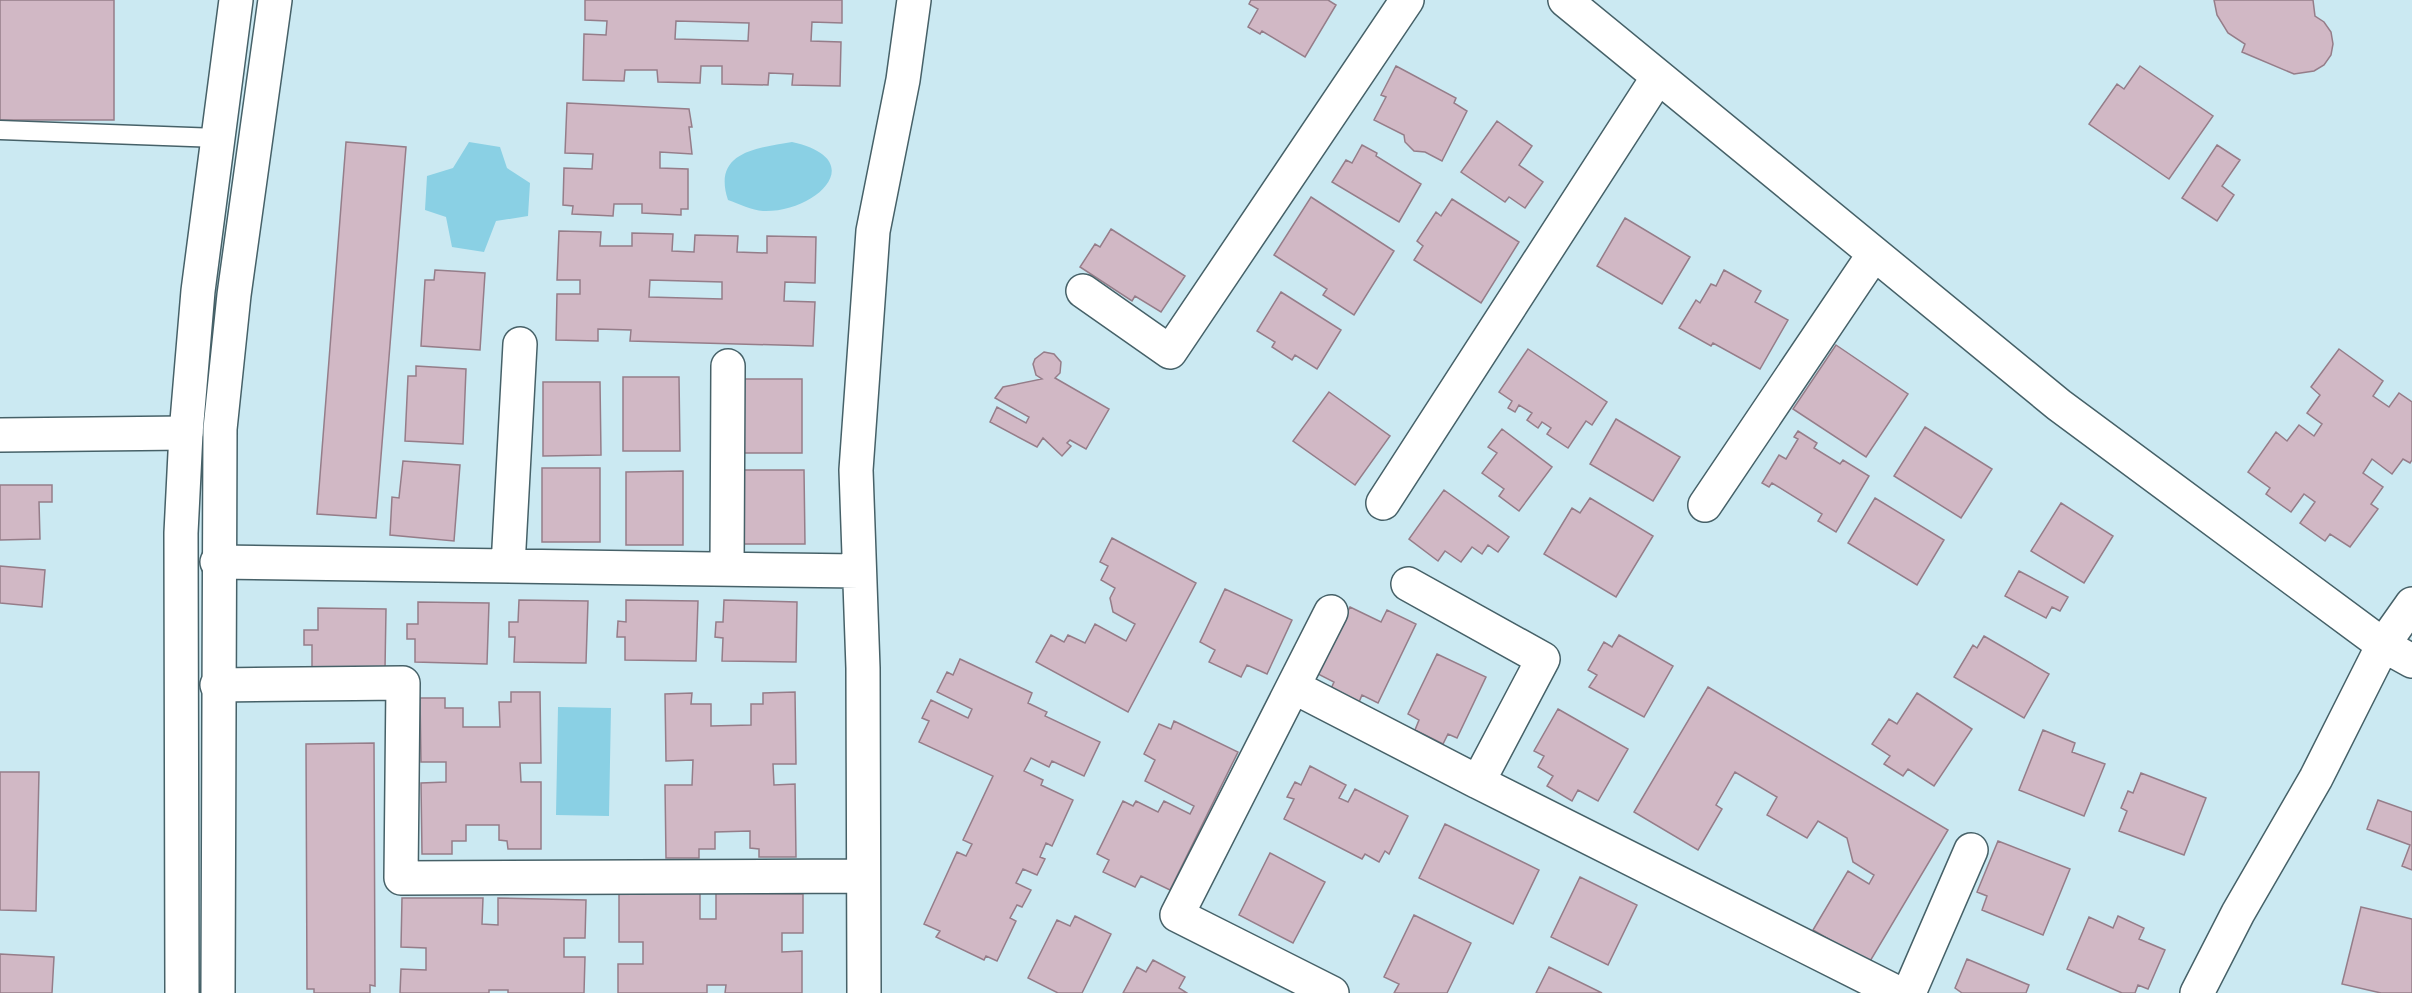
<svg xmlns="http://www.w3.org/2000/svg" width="2412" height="993" font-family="Bitter,serif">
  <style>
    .green { fill: #8ad0e4 }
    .building { fill: #d1b8c5; stroke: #957d89; stroke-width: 1.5; fill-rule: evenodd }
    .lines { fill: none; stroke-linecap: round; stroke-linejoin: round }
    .service-casing { stroke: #466168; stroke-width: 21 }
    .minor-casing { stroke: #466168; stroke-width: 36 }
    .secondary-casing { stroke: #466168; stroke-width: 36 }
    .service { stroke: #fff; stroke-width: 18 }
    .minor { stroke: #fff; stroke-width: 33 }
    .secondary { stroke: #fff; stroke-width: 33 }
  </style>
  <rect width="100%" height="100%" fill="#cbe9f2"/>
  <path class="green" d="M469,142L500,147L507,168L530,183L528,216L496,221L484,252L452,247L446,217L425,210L427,176L453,168Z
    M792,142C872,160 815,213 763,211C752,210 739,204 728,200C712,152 757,148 792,142Z
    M558,707L611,708L609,816L556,815Z"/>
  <path class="building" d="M0,0H114V120H0Z
    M585,0H842V23L812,22L811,41L841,42L840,86L792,85L793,74L769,73L768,85L722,84V66H701L700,83L658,82L657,70H625L624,81L583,80L584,34L606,35L607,21L585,20ZM676,21L749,23L748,41L675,39Z
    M1251,0H1328L1336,5L1305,57L1262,31L1260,34L1248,27L1258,9L1249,4Z
    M2214,0H2313L2315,16L2324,22L2331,32L2333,44L2331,55L2324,65L2314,71L2294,74L2242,52L2245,44L2228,33L2217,15Z
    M1396,66L1456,98L1454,103L1467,111L1442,161L1425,152L1414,151L1405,142L1404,135L1374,120L1386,97L1381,95Z
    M2140,66L2213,116L2169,179L2089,124L2117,84L2124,89Z
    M567,103L689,109L692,127H689L692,154L660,152V168L688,169V209H681V215L642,213V204H614L613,216L572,214L573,206L563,205L564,168L592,169L593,154L565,153Z
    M1497,121L1532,146L1519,165L1543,182L1525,208L1509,197L1505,202L1461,172Z
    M346,142L406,147L376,518L317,514Z
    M1362,145L1377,153L1376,156L1421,184L1399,222L1332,182L1346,160L1352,163Z
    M2217,145L2240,160L2222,186L2234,195L2217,221L2182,198Z
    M1311,197L1394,251L1354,315L1323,295L1327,289L1274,255Z
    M1452,199L1519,242L1481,303L1414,260L1423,246L1417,241L1436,212L1441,216Z
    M1625,218L1690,257L1662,304L1597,266Z
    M1111,229L1185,276L1161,312L1135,296L1132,301L1080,267L1095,244L1100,247Z
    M559,231L601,232L600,246H632V233L673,234L672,251L694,252L695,235L738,236L737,252L767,253V236L816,237L815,283L785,282L784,301L815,302L813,346L630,341L631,330L598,329V341L556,340L557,294H580V280H557ZM650,280L722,282V299L649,297Z
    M435,270L485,273L480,350L421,346L425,280H434Z
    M1724,270L1761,291L1755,302L1788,320L1760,369L1713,343L1711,346L1679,328L1696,300L1700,303L1711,284L1716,286Z
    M1281,292L1341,330L1317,369L1295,355L1292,360L1272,347L1275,342L1257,331Z
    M1836,345L1908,394L1866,457L1793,409Z
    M1528,349L1607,402L1592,425L1586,421L1568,448L1547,434L1551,428L1542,422L1538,428L1527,420L1532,413L1519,405L1515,412L1508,408L1512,401L1499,392Z
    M2339,349L2383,381L2373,396L2389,407L2399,393L2412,402V460L2410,463L2403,459L2392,474L2372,459L2363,473L2383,487L2371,504L2378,509L2350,547L2330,534L2325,541L2300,523L2315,502L2304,494L2291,512L2266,494L2270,488L2248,472L2276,432L2287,441L2299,425L2314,436L2322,424L2307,413L2320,395L2311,387Z
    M1044,352L1054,354L1061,362L1060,373L1055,378L1109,409L1086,449L1070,440L1067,443L1071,446L1062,456L1043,438L1037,447L990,422L997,407L1026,423L1029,417L995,398L1003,387L1042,379L1036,375L1033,364L1035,359Z
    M416,366L466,369L463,444L405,441L408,376H416Z
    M623,377H679L680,451H623Z
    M741,379H802V453H741Z
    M543,382H600L601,455L543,456Z
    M1329,392L1390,436L1355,485L1293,441Z
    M1616,419L1680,457L1653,501L1590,464Z
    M1925,427L1992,469L1961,518L1894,476Z
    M1502,429L1552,467L1519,511L1499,496L1504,489L1482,473L1497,453L1488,447Z
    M1798,431L1817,443L1814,448L1840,464L1843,460L1869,476L1836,532L1818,521L1822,514L1772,483L1769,487L1762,483L1779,455L1786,459L1798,439L1794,437Z
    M403,461L460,465L454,541L390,535L392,497L399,498Z
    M542,468H600V542H542Z
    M743,470H804L805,544H743Z
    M683,471V545H626V472Z
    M0,485H52V502H39L40,539L0,540Z
    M1444,490L1509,537L1498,552L1488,545L1482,554L1472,547L1461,562L1445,551L1438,561L1409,539Z
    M1590,498L1653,536L1616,597L1544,554L1572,508L1580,513Z
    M1875,498L1944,540L1917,585L1848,543Z
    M2061,503L2113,536L2084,583L2031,551Z
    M1112,538L1196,583L1128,712L1036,662L1051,635L1064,642L1068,635L1085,643L1095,624L1126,641L1135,624L1113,612L1110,598L1115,588L1101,580L1108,566L1100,562Z
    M0,566L45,570L42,607L0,603Z
    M2019,571L2068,597L2060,611L2052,607L2046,618L2005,596Z
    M1225,589L1292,620L1267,674L1247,665L1241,677L1209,662L1215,650L1200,642Z
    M519,600L588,601L586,663L514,662L515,637H509V622H518Z
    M626,600L698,601L696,661L625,660V637H617L618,621L626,622Z
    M724,600L797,602L796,662L722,661L723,638L715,637L716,622H723Z
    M418,602L489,603L487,664L415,662V639H407V624H418Z
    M1350,607L1381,622L1387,610L1416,624L1378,703L1362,695L1357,707L1329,693L1334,682L1318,674Z
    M318,608L386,609L385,669L312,668V645H304V630H318Z
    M1619,635L1673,666L1644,717L1589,687L1597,675L1588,670L1604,642L1612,647Z
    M1984,636L2049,674L2024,718L1954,677L1973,645L1977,648Z
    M1437,654L1486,677L1457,738L1448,734L1443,744L1415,730L1419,720L1408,714Z
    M960,659L1032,693L1028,703L1047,712L1045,716L1100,742L1084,776L1052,761L1049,767L1031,758L1024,771L1043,780L1041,785L1073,800L1052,846L1046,843L1040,857L1045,859L1037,875L1023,869L1016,883L1031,890L1022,907L1017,905L1010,918L1016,921L997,961L986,956L984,960L936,937L940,931L924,924L957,852L966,856L972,844L963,840L993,776L919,742L929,721L922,718L931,700L968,718L972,709L937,692L947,672L953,675Z
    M1708,687L1948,830L1869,963L1813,930L1848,871L1869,884L1874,875L1853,862L1847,838L1818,821L1807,838L1767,815L1777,797L1735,772L1716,805L1722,809L1698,850L1634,812Z
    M511,692H540L541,763H520L521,782H541V849H508L507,841L499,840V825H466V841H452V854H422L421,783L446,782V762H421L420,698H445V708H463V727H500L499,702H511Z
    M795,692L796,764H773L774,785L795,784L796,857H759V849L750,848V831L715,832V849H699V858H666L665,785H692L693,760L666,761L665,694L692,693L691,704H711V726L751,725V704H763V693Z
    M1917,693L1972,729L1934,786L1908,769L1903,776L1884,764L1890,756L1872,744L1889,719L1897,724Z
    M1558,709L1628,749L1598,801L1578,790L1572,801L1547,786L1553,776L1538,767L1544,756L1534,751Z
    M1174,721L1238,752L1170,890L1141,876L1135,887L1103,872L1109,860L1097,854L1123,801L1133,806L1136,801L1158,812L1164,801L1190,814L1194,806L1145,781L1155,760L1144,754L1159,724L1171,729Z
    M2043,730L2075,743L2072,752L2105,764L2084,816L2019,790Z
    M374,743L375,986L370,985V993H314V989H307L306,744Z
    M1310,766L1346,785L1339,798L1348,802L1355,789L1408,816L1389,854L1385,851L1379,862L1365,854L1362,859L1284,819L1294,799L1287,797L1295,782L1301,785Z
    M0,772H39L36,911L0,910Z
    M2141,773L2206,798L2184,855L2119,831L2127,811L2121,808L2128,791L2133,793Z
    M2378,800L2412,812V870L2402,866L2410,845L2367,829Z
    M1445,824L1539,870L1513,924L1419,878Z
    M1998,841L2070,869L2043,935L1982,910L1987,896L1977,892Z
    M1270,853L1325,882L1293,943L1239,915Z
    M1580,877L1637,905L1608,965L1551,937Z
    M619,892L700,893V919H716V893L803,894V933H782V952L802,951V993H725L726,985H707V993H618V964H643V942H619Z
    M402,898H483L482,924L498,925V898L586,900L585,938H564V957H585L584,993H508V990H489V993H400L401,969L426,970V948L401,947Z
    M2361,907L2412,919V993H2381L2342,984Z
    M1414,915L1471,943L1447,993H1394L1399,984L1384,977Z
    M1075,916L1111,934L1082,993H1058L1028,978L1057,920L1070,926Z
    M2118,916L2144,928L2139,939L2165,950L2148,989L2138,985L2135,993H2122L2067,969L2089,917L2113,928Z
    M0,954L54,957L52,993H0Z
    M1967,959L2029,985L2026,993H1962L1955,988Z
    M1153,960L1185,977L1179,988L1187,993H1123L1137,967L1146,972Z
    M1549,967L1602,993H1536Z"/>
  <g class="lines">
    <g class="service-casing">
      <path id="service" d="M0,130L218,138"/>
    </g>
    <g class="minor-casing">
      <path id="minor" d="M1565,0L2059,405L2383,645L2412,661
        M1083,291L1170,352L1407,0
        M0,435L186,433
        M1383,503L1658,77
        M1705,505L1874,254
        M217,562L859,571
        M508,566L520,344
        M727,569L728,366
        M1331,612L1177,915L1332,993
        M217,685L403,683L401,878L863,876
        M1294,687L1478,782L1543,659L1408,584
        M1478,782L1898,993
        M864,993L863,668L856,470L873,231L903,80L914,0
        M1909,993L1971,850
        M2197,993L2238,913L2316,778L2383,645L2412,604"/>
    </g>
    <g class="secondary-casing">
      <path id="secondary" d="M182,993L181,533L186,433L198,291L236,0
        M218,993L220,429L234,295L275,0"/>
    </g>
    <use href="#service" class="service"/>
    <use href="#minor" class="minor"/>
    <use href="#secondary" class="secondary"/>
  </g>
</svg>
